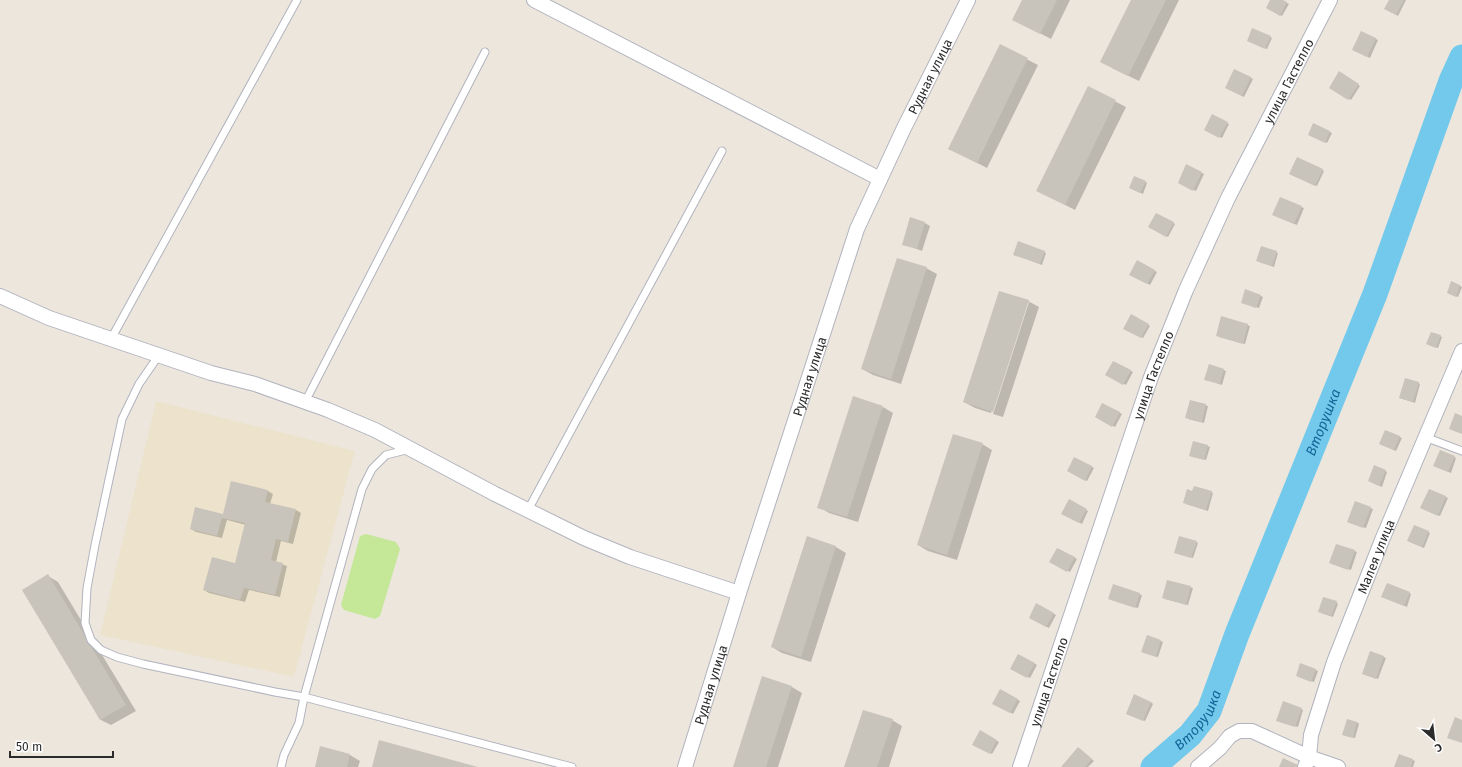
<svg xmlns="http://www.w3.org/2000/svg" width="1462" height="767" font-family="'Fira Sans',sans-serif">
  <style>
    .education { fill: #ede3cd }
    .pitch { fill: #c4e897 }
    .shadow { fill: #0003 }
    .lines { fill: none; stroke-linecap: round; stroke-linejoin: round }
    .river { stroke: #73c9eb; stroke-width: 25 }
    .building { fill: #c8c4bb }
    .service-casing { stroke: #b1b3be; stroke-width: 9 }
    .minor-casing { stroke: #b1b3be; stroke-width: 16 }
    .service { stroke: #fff; stroke-width: 7 }
    .minor { stroke: #fff; stroke-width: 14 }
    .labels { text-anchor: middle; dominant-baseline: central; stroke-width: 3; stroke-linejoin: round; paint-order: stroke }
    .street-label { font-size: 13px; fill: #2b2b2b; stroke: #fff }
    .water-label { font-size: 14px; font-style: italic; fill: #116798; stroke: #fff }
  </style>
  <rect width="100%" height="100%" fill="#ece6dd"/>
  <path class="education" d="M156,401L355,451L294,677L100,635Z"/>
  <path class="pitch" d="M366,534L396,542L400,549L380,616L375,619L344,610L341,605L360,536Z"/>
  <path class="shadow" d="M1023,0H1070L1051,39L1024,25Z
    M1132,0H1179L1139,81L1112,68Z
    M1271,0H1281L1289,4L1282,16L1267,8Z
    M1390,0H1406L1398,16L1386,9Z
    M1361,32L1378,40L1370,58L1353,49Z
    M1270,37L1272,38L1267,49L1250,41Z
    M1001,46L1038,65L987,168L950,149Z
    M1235,70L1253,79L1244,97L1226,88Z
    M1339,73L1360,86L1351,100L1330,87Z
    M1089,88L1126,107L1075,210L1038,191Z
    M1213,116L1229,124L1222,138L1205,130Z
    M1314,124L1332,133L1327,143L1309,134Z
    M1187,166L1204,174L1196,191L1179,183Z
    M1322,170L1324,171L1317,186L1292,175Z
    M1145,182L1147,183L1143,194L1132,189Z
    M1301,207L1304,208L1297,225L1276,216Z
    M1156,214L1175,224L1168,237L1149,227Z
    M925,223L930,226L922,251L904,244Z
    M1044,252L1046,253L1042,265L1016,255Z
    M1276,252L1278,253L1274,267L1259,262Z
    M1138,262L1157,272L1150,285L1131,274Z
    M926,268L937,274L901,384L873,375L862,369Z
    M1452,282L1462,287L1458,297L1450,294Z
    M1000,292L1028,301L1039,307L1003,417L993,414L1029,302H1027L991,413L975,408L964,402Z
    M1261,296L1263,297L1259,308L1244,303Z
    M1131,315L1150,326L1143,338L1124,328Z
    M1222,318L1250,326L1245,344L1219,337Z
    M1440,336L1442,337L1438,348L1429,345Z
    M1114,362L1133,372L1126,385L1107,375Z
    M1209,365L1226,371L1222,385L1207,380Z
    M1418,383L1420,384L1415,403L1400,398Z
    M1191,401L1208,406L1204,423L1188,419Z
    M1103,404L1122,414L1115,427L1096,417Z
    M883,407L893,413L858,522L829,513L819,507Z
    M1385,431L1402,438L1396,451L1382,445Z
    M982,444L992,450L957,560L928,551L918,545Z
    M1207,446L1210,447L1206,460L1190,456Z
    M1454,457L1456,458L1451,473L1437,467Z
    M1075,458L1094,468L1087,481L1068,471Z
    M1385,471L1387,472L1382,487L1371,482Z
    M232,482L268,491L273,494L270,504L296,510L301,513L293,544L281,541L276,562L287,566L280,597L249,590L245,602L209,593L204,590L236,564L246,525L227,520L222,538L196,532L191,529L224,515Z
    M1429,490L1448,498L1440,516L1424,509Z
    M1193,492H1211L1213,493L1208,511L1186,504Z
    M1069,501L1088,511L1082,524L1063,513Z
    M1370,508L1373,509L1366,528L1350,523Z
    M1428,532L1430,533L1424,548L1410,542Z
    M807,537L836,547L846,553L811,662L782,653L772,647Z
    M1196,542L1198,543L1193,558L1177,553Z
    M1337,545L1357,552L1351,570L1332,564Z
    M1058,549L1077,559L1070,572L1051,562Z
    M48,576L58,582L136,711L111,725L101,720Z
    M1168,581L1193,588L1188,605L1165,599Z
    M1114,586L1142,595L1138,608L1112,600Z
    M1409,593L1411,594L1407,607L1385,598Z
    M1336,602L1338,604L1333,617L1321,613Z
    M1037,605L1056,615L1049,628L1030,618Z
    M1147,636L1163,642L1158,657L1144,653Z
    M1370,652L1386,658L1378,679L1365,674Z
    M1018,655L1037,665L1030,678L1011,668Z
    M1301,664L1318,671L1314,682L1299,677Z
    M763,678L792,687L802,693L778,767H734Z
    M1001,690L1020,701L1013,714L994,703Z
    M1151,702L1153,704L1145,721L1129,715Z
    M1301,709L1303,710L1298,727L1280,722Z
    M892,720L902,726L889,767H845Z
    M1357,722L1359,724L1355,738L1346,736Z
    M980,731L999,742L992,754L973,744Z
    M1080,749L1094,761L1088,767H1062Z
    M350,755L360,761L358,767H316Z
    M1399,755L1415,761L1413,767H1395Z"/>
  <g class="lines">
    <path class="river" id="s1" d="M1153,767L1190,735L1209,711L1237,634L1375,294L1451,81L1462,57"/>
  </g>
  <path class="building" d="M1022,0H1057L1040,34L1012,20Z
    M1131,0H1166L1128,76L1100,62Z
    M1270,0H1283L1287,2L1280,16L1266,8Z
    M1389,0H1404L1396,15L1384,9Z
    M1252,28L1271,36L1265,49L1247,41Z
    M1361,31L1376,38L1367,57L1352,50Z
    M1000,44L1028,58L977,163L948,149Z
    M1234,69L1251,77L1242,96L1225,88Z
    M1339,71L1359,84L1348,100L1329,88Z
    M1088,86L1116,100L1065,205L1036,191Z
    M1212,114L1228,122L1219,138L1204,130Z
    M1313,123L1330,131L1325,143L1308,135Z
    M1297,157L1323,169L1315,186L1289,174Z
    M1186,164L1202,172L1193,191L1178,183Z
    M1134,176L1146,181L1140,193L1129,188Z
    M1280,197L1302,206L1294,224L1272,215Z
    M1156,213L1174,222L1166,237L1148,227Z
    M910,217L925,222L917,249L902,245Z
    M1018,241L1045,251L1040,264L1013,255Z
    M1261,246L1277,251L1272,266L1256,261Z
    M897,258L927,267L891,379L861,369Z
    M1137,260L1155,270L1147,284L1129,275Z
    M1451,281L1460,285L1456,297L1447,293Z
    M1245,289L1261,295L1256,308L1241,303Z
    M999,291L1029,300L993,412L963,402Z
    M1131,314L1149,324L1141,338L1123,329Z
    M1221,316L1248,324L1243,344L1216,336Z
    M1431,332L1441,335L1436,348L1426,344Z
    M1113,361L1131,370L1123,385L1105,375Z
    M1209,364L1224,369L1220,384L1204,380Z
    M1405,378L1419,382L1413,402L1399,398Z
    M853,396L883,406L847,517L817,508Z
    M1190,400L1206,404L1202,422L1185,418Z
    M1102,403L1120,412L1112,427L1095,417Z
    M1455,413L1462,416V434L1449,429Z
    M1385,430L1400,436L1394,450L1379,444Z
    M953,434L983,443L947,555L917,545Z
    M1193,441L1208,445L1204,460L1189,456Z
    M1440,450L1455,456L1448,472L1433,466Z
    M1074,457L1092,466L1085,481L1067,471Z
    M1374,465L1386,470L1379,486L1368,481Z
    M231,481L268,490L265,502L296,509L288,542L276,539L271,560L283,563L275,595L244,588L240,600L203,590L212,557L235,563L245,523L222,518L217,536L190,529L195,507L223,514Z
    M1194,486L1212,491L1206,510L1183,503L1187,489L1192,491Z
    M1429,489L1446,496L1438,516L1420,508Z
    M1069,499L1087,509L1079,523L1061,514Z
    M1355,501L1371,507L1363,528L1347,522Z
    M1414,525L1429,531L1422,547L1407,541Z
    M807,536L836,546L801,657L771,647Z
    M1179,536L1197,541L1191,558L1174,553Z
    M1336,544L1355,550L1348,570L1329,563Z
    M1057,548L1075,557L1067,572L1049,562Z
    M48,574L126,705L100,720L22,590Z
    M1167,580L1191,586L1186,605L1162,598Z
    M1387,583L1410,592L1404,606L1381,597Z
    M1113,584L1140,593L1135,608L1108,599Z
    M1323,597L1337,601L1331,616L1318,612Z
    M1036,603L1054,613L1046,627L1029,618Z
    M1147,635L1161,640L1156,657L1141,652Z
    M1370,651L1384,656L1376,679L1362,674Z
    M1018,654L1035,663L1027,678L1010,669Z
    M1300,663L1316,669L1311,682L1296,676Z
    M762,676L792,686L766,767H733Z
    M1000,689L1018,699L1010,713L992,704Z
    M1134,694L1151,702L1143,721L1126,714Z
    M1283,701L1302,708L1295,727L1276,721Z
    M863,710L893,719L877,767H844Z
    M1455,717L1462,720V743L1447,738Z
    M1347,719L1357,722L1353,738L1342,735Z
    M980,730L997,740L990,754L972,745Z
    M379,740L478,767H372Z
    M320,746L350,754L347,767H315Z
    M1078,747L1092,759L1085,767H1061Z
    M1399,754L1413,759L1411,767H1394Z
    M1283,758L1300,766V767H1279Z"/>
  <g class="lines">
    <g class="service-casing">
      <path id="service" d="M111,339L297,0
        M159,355L139,384L122,419L95,545L87,588L85,623L91,640L101,650L117,657L143,664L275,692L304,697L572,767
        M305,402L485,52
        M1425,437L1462,451
        M528,510L722,151
        M281,767L284,755L299,723L304,697L362,489L372,469L386,455L410,449"/>
    </g>
    <g class="minor-casing">
      <g id="minor">
        <path d="M534,0L880,179"/>
        <path d="M0,296L49,318L211,373L255,384L328,410L375,430L495,494L584,538L630,557L739,593"/>
        <path id="s2" d="M685,767L739,593L857,229L903,130L968,0"/>
        <path id="s3" d="M1020,767L1151,377L1186,290L1228,198L1330,0"/>
        <path d="M1198,767L1220,748L1230,736L1239,731H1252L1309,757L1338,767"/>
        <path id="s4" d="M1305,767L1309,757L1311,735L1334,662L1382,540L1462,351"/>
      </g>
    </g>
    <use href="#service" class="service"/>
    <use href="#minor" class="minor"/>
  </g>
  <g class="labels">
    <g class="street-label">
      <text stroke="none"><textPath href="#s2" startOffset="734">Рудная улица</textPath></text>
      <text stroke="none"><textPath href="#s3" startOffset="738">улица Гастелло</textPath></text>
      <text stroke="none"><textPath href="#s3" startOffset="414">улица Гастелло</textPath></text>
      <text stroke="none"><textPath href="#s2" startOffset="410">Рудная улица</textPath></text>
      <text stroke="none"><textPath href="#s4" startOffset="223">Малея улица</textPath></text>
      <text stroke="none"><textPath href="#s3" startOffset="90">улица Гастелло</textPath></text>
      <text stroke="none"><textPath href="#s2" startOffset="86">Рудная улица</textPath></text>
    </g>
    <g class="water-label">
      <text stroke="none"><textPath href="#s1" startOffset="390">Вторушка</textPath></text>
      <text stroke="none"><textPath href="#s1" startOffset="66">Вторушка</textPath></text>
    </g>
  </g>
  <g transform="translate(1434 739) rotate(152)" stroke="#ffffff" stroke-width="3" paint-order="stroke">
  <path d="M0-3L7 15L0 10L-7 15Z" fill="#2b2b2b"/>
  <text y="-6" font-size="11" font-weight="bold" text-anchor="middle" fill="#2b2b2b">С</text>
  </g>
  <path d="M10 751v6h103v-6" fill="none" stroke="#2b2b2b" stroke-width="2"/>
  <text x="16" y="751" font-size="12" fill="#2b2b2b" stroke="#ffffff" stroke-width="3" paint-order="stroke">50 m</text>
</svg>
